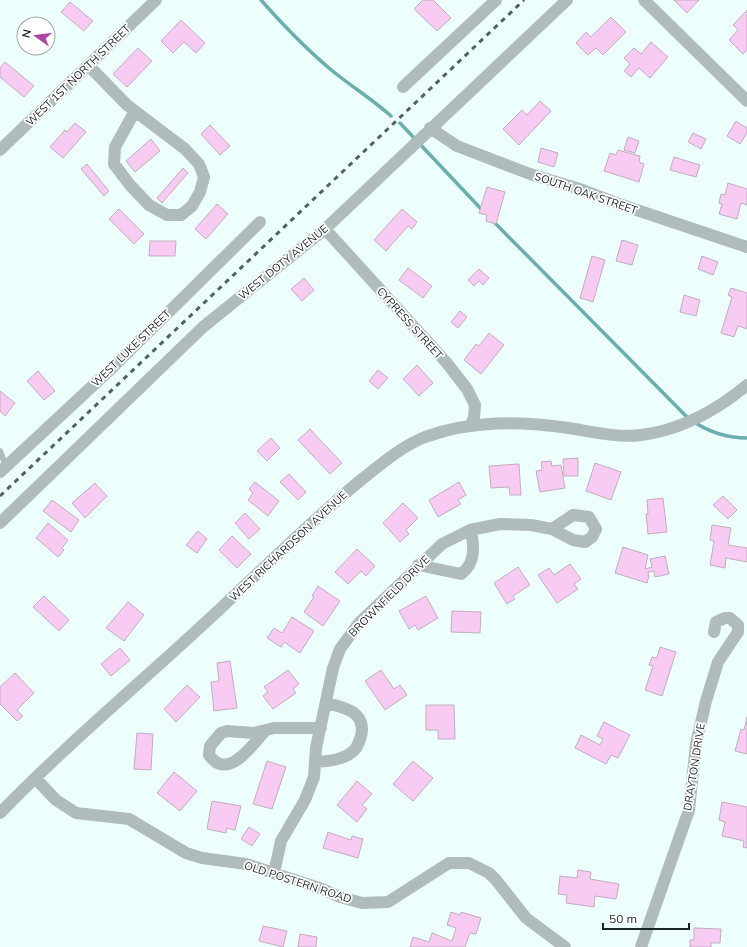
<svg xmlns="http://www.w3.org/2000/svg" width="747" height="947" font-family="Mulish,sans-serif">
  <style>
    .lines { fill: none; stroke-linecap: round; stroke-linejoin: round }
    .stream { stroke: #69afab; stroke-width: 3.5 }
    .building { fill: #f8cbf2; stroke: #c1adbe }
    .service { stroke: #afbcbb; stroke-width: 6 }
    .minor { stroke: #afbcbb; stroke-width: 12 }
    .rail { stroke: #53615f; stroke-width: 3; stroke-dasharray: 5 5; stroke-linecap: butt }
    .labels { text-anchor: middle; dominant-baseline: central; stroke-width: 3.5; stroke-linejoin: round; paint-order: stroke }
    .street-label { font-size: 11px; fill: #1a2625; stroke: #fff }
  </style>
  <rect width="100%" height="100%" fill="#ecfffd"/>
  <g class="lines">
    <path class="stream" d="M261,0C284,26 308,51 335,73C354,88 373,100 391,116
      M400,123L483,211
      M493,221L688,418
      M694,422C711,433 727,438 747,438"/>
  </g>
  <path class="building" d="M423,0H433L451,18L437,31L414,9Z
    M674,0H699L687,13Z
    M70,2L93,21L84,31L61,12Z
    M747,10V50L743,54L729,40L738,30L733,25Z
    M611,17L626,32L603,55L596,48L588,55L576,43L586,32L591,37Z
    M181,20L205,43L196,53L184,42L173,53L161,41Z
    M651,42L668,57L650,78L639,68L631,77L624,71L630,64L624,58L634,48L641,54Z
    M138,48L152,61L127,87L113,74Z
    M5,62L34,86L24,97L0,77V68Z
    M540,101L551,111L519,145L503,129L522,110L527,115Z
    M736,121L747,128V133L740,144L727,136Z
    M75,123L86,132L63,158L50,147L65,130L67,132Z
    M210,125L230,146L220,155L201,134Z
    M693,133L706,139L701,149L688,142Z
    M628,137L639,141L635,153L624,150Z
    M151,139L160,151L135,172L126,161Z
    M541,148L558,153L554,167L538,162Z
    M618,150L640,156L639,162L644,164L639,182L604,171L610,153L616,155Z
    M674,157L700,165L696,177L670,170Z
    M87,164L109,191L104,196L81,169Z
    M183,168L188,173L162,203L157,198Z
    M728,183L747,189V205L741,203L737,219L719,214L722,204L719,203L721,194L725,195Z
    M487,187L505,192L496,224L486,221L487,215L479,213Z
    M217,204L228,214L206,239L195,229Z
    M119,209L144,234L134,244L109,219Z
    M402,209L417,222L412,229L408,226L386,251L374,240Z
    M622,240L638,245L632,265L616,261Z
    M150,241H176L175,256H149Z
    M592,256L605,260L593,302L580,298Z
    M702,256L718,262L713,275L698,269Z
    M408,268L432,286L423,298L399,280Z
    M479,269L489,278L483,285L479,281L474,286L468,280Z
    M304,278L314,290L302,301L291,289Z
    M731,288L747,293V329L738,326L734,337L721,333L732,297L728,295Z
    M684,295L700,300L696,316L680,312Z
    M460,311L467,317L458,328L451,322Z
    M489,333L504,345L481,374L464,360L476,344L479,346Z
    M417,365L433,383L419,396L403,379Z
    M378,370L388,378L378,389L369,381Z
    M38,371L55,391L44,400L27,381Z
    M0,391L15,403L5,416L0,411Z
    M310,429L342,463L330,474L298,440Z
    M271,438L280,448L267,461L257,451Z
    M578,458V476H564L563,459Z
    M551,461L552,466L561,465L565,488L540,492L536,471L542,470L541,462Z
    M595,463L621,472L611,500L586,491Z
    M519,464L521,495H510L509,487L491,488L489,466Z
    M289,474L306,492L298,500L280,482Z
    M255,482L279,501L268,516L248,500L253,493L249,489Z
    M459,482L466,495L458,500L461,504L438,517L429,500Z
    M95,483L107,496L85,518L72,503Z
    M723,496L737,510L728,519L713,505Z
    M663,498L667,532L648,534L646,514H648L647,500Z
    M52,500L79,520L71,532L43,511Z
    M403,503L418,518L406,530L409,534L400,542L383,523Z
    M245,513L260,529L249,539L235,523Z
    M48,523L68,540L62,548L64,550L58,557L36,538Z
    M712,525L731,528L728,545L747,548V562L726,558L725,568L710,565L714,541L710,540Z
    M198,531L207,539L197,553L186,545Z
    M232,536L251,554L237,568L219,550Z
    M623,547L648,555L645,569L652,567L650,559L665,556L669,574L655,577L654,571L648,572L649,576L647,583L615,573Z
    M357,549L375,566L366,576L361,571L348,584L335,572Z
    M570,564L581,579L574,584L578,589L557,603L538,575L549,568L554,575Z
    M518,567L530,585L513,596L515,599L507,604L494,583Z
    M318,586L340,601L323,626L304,612L314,597L312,596Z
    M44,596L69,620L59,631L33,607Z
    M426,596L438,618L418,630L415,625L409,629L399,611Z
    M128,602L144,615L124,641L106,628Z
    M452,611L481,612L480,633L451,632Z
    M292,617L314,631L300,653L284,642L281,647L267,638L274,628L282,633Z
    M660,647L676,652L662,696L645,690L653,666L649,665L652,657L657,658Z
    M120,648L130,660L111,676L101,664Z
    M230,661L237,708L214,711L211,682L219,681L217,663Z
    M288,670L299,684L293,689L296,693L273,709L263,696L268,692L264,687Z
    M381,670L394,689L400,685L407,695L385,710L365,681Z
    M15,673L34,693L17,710L23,716L17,721L0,704V687Z
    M187,685L200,697L176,722L164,709Z
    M426,705H454L455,739H438V730H426Z
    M747,717V754L735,751L741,729L744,730Z
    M604,722L630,735L618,758L611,755L606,764L575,748L581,735L600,745L603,739L597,736Z
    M137,733L153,734L151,770L134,769Z
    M267,761L286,767L272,809L253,804Z
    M413,761L433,778L413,801L393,784Z
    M174,772L197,791L180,811L157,793Z
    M357,781L372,794L362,805L367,809L357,822L337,805Z
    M212,801L241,806L235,830L227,828L226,833L207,829Z
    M722,802L747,807V848L743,847L744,841L722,836L725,822L719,820Z
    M249,827L260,834L252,846L241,839Z
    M328,832L351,840L352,836L363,839L358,858L323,848Z
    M578,870L591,872L590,879L619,884L616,899L595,896L594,907L566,903L567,895L558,894L560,876L577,878Z
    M451,912L460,915L461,912L481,918L476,934L470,933L465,947H410L413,937L429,942L432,933L452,941L456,928L447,925Z
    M263,926L287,931L283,947L259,941Z
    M694,928L721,929L720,943H711V947H690V940H694Z
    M300,934L317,937L316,947H298Z"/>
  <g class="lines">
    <path class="service" d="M0,451L6,466"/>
    <path class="minor" d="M644,0L747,101
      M88,65L127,105L185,149L199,164L204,177L200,192L192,206L181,215H167L149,205L130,185L114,164L115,147L135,111
      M403,87L496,0
      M430,128L457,146L530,174L583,190L619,204L747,247
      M0,150L156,0
      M325,229L446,362L467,389L475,405L474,418L470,426
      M0,472L114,366L260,222
      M0,523L203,327L325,229L567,0
      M418,565L461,574C475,564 475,546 470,530
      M265,731C252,745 228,782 209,755L210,746L221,733L227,731L254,733L274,728H321
      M316,762C328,761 343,760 352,752C357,749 359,742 361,736C367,712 344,707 326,703
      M35,778L56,800L76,813L129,819L186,853L202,858L246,864L322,889L340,897L362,903L388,902L449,863H469L489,873L496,880L526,918L565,947
      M0,813C76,735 161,666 240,590C281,552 318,515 361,480C381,464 402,446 425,437C472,420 521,421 569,428C593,432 618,438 641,435C680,430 717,410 747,385
      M274,873L281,841L305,800L314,777L316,748L333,668L340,649L359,623L442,544L470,530L500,524L531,525L552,529L573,540L585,542L592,537L596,529L589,517L573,515L552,529
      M641,947L689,810L696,744L706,701L718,662L738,632V625L730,618H725L716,622L714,632"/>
    <path class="rail" d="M0,496L524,0"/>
  </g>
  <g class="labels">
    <g class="street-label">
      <text transform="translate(78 75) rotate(-44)">WEST 1ST NORTH STREET</text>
      <text transform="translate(586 193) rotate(19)">SOUTH OAK STREET</text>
      <text transform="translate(283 262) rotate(-39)">WEST DOTY AVENUE</text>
      <text transform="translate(410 323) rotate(48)">CYPRESS STREET</text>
      <text transform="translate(131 348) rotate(-44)">WEST LUKE STREET</text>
      <text transform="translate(288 546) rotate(-43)">WEST RICHARDSON AVENUE</text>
      <text transform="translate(389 596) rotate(-45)">BROWNFIELD DRIVE</text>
      <text transform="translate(694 767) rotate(-81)">DRAYTON DRIVE</text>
      <text transform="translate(298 882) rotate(18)">OLD POSTERN ROAD</text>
    </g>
  </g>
  <g transform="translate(36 36) rotate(284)"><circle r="19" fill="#ffffff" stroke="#a3a8a8"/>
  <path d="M0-3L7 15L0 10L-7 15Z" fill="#ae44a5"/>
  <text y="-6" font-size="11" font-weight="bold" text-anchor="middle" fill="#1a2625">N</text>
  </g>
  <path d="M603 923v6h86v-6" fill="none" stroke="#1a2625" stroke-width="2"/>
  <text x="609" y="923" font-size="12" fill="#1a2625" stroke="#ffffff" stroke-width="3" paint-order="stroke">50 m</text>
</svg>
